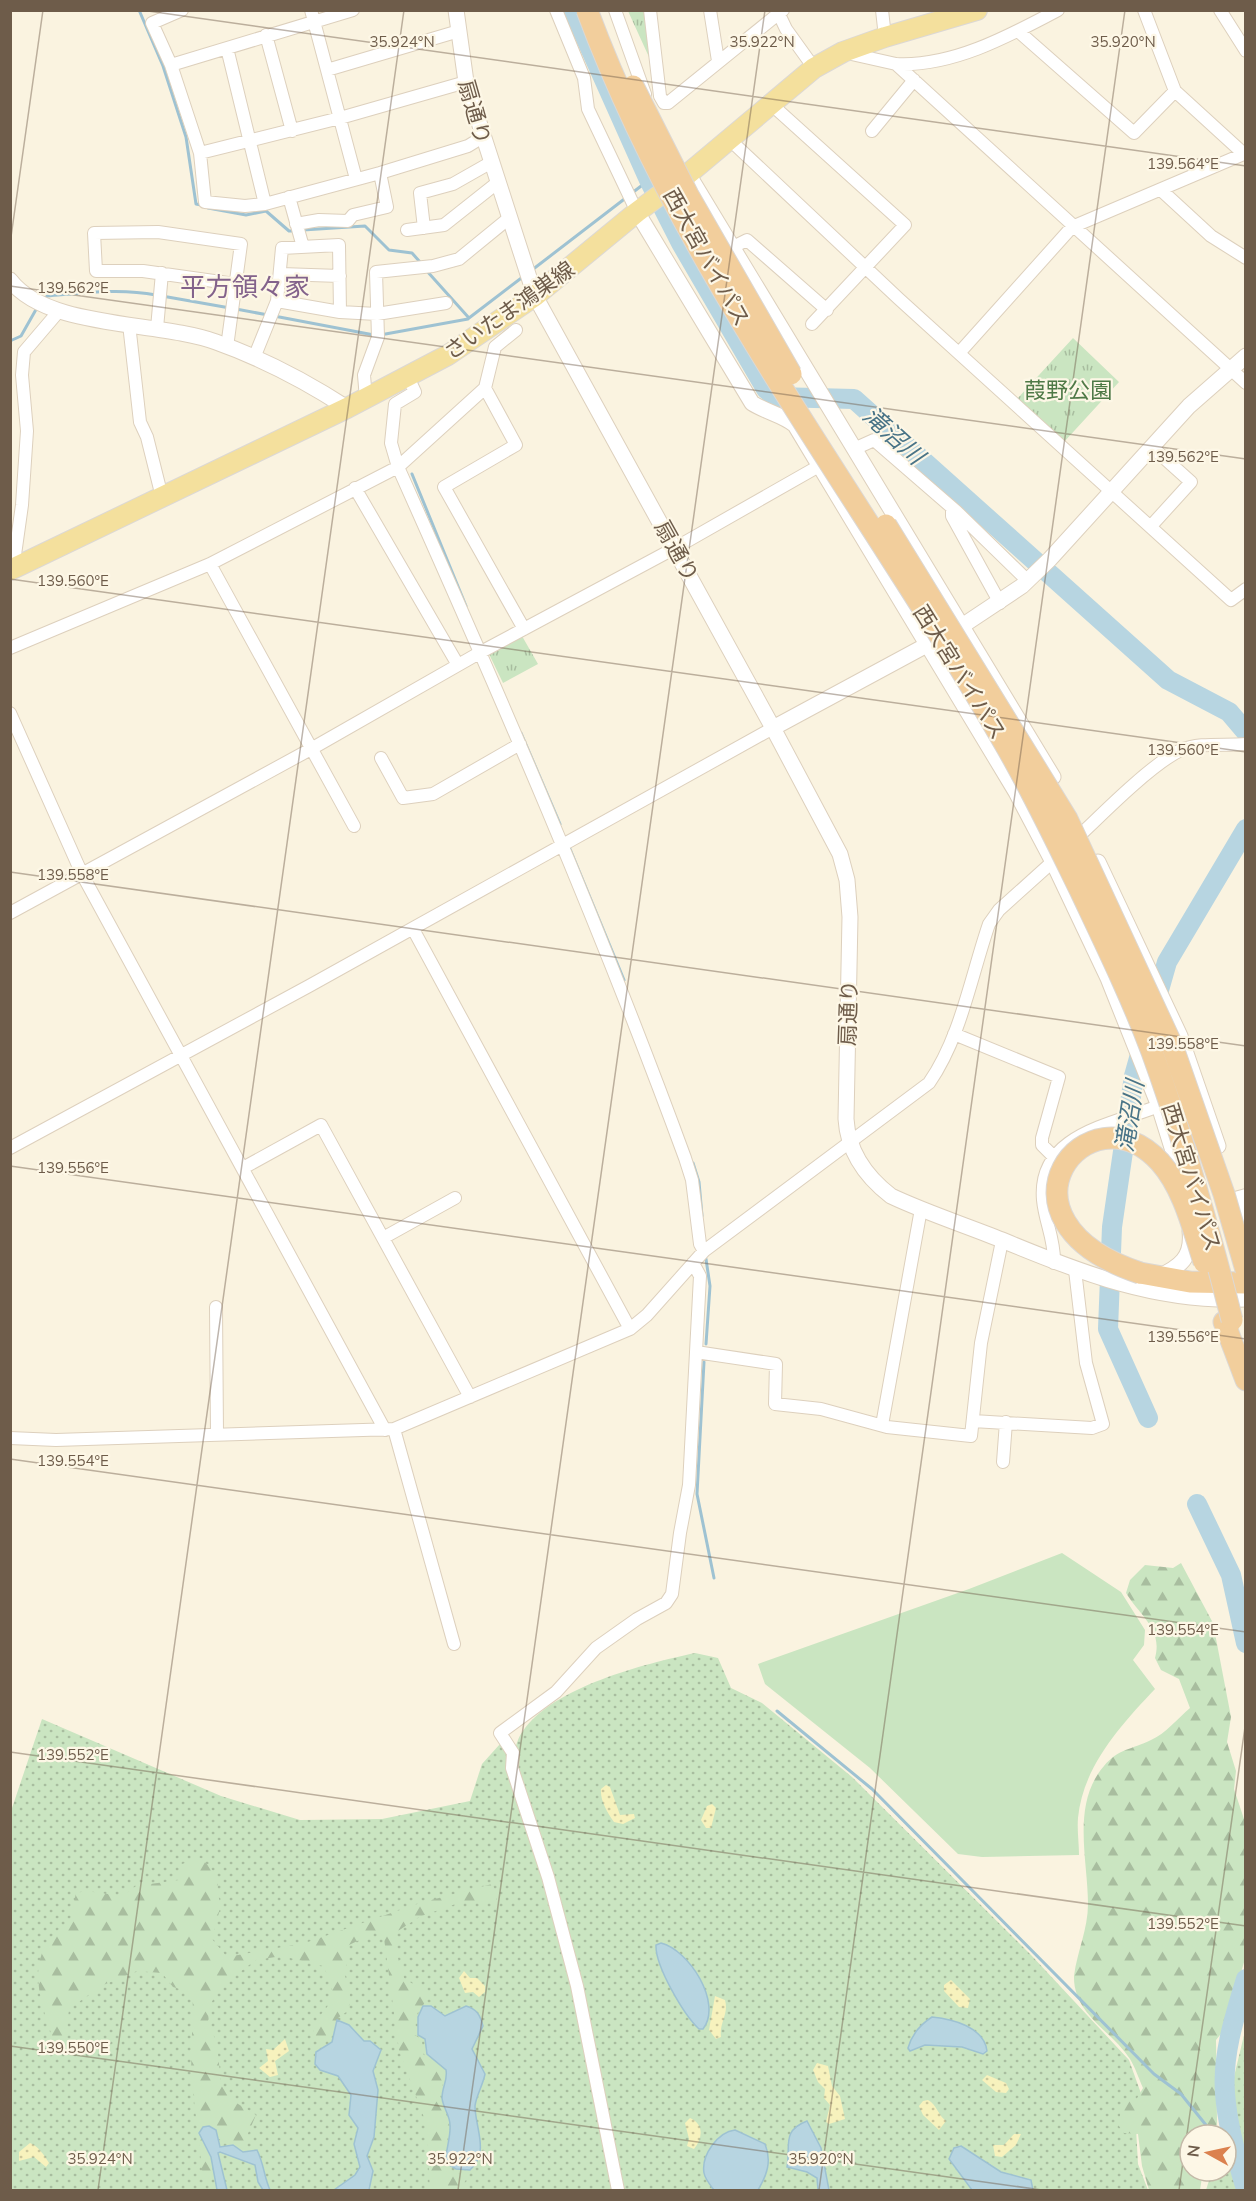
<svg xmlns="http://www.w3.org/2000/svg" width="1256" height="2201" font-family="Mulish,'Noto Sans JP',sans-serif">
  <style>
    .grass { fill: url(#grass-dots) }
    .forest { fill: url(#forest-firs) }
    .sand { fill: url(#sand-dots) }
    .park { fill: url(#park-tufts) }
    .pitch { fill: #cae5c1 }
    .water { fill: #b7d5e1; stroke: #9ec2d2; stroke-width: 1.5 }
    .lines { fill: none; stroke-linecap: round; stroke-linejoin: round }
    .stream { stroke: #9ec2d2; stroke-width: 3 }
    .river { stroke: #b7d5e1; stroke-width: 20 }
    .minor-casing { stroke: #ddd0bd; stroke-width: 14 }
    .tertiary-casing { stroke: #ddd0bd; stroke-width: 17 }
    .primary-casing { stroke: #dcd8d4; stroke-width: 22 }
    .trunk-casing { stroke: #dcd8d4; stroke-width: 23 }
    .minor { stroke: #fff; stroke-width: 12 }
    .tertiary { stroke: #fff; stroke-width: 15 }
    .primary { stroke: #f4e09d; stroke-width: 20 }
    .trunk { stroke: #f2ce9c; stroke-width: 21 }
    .trunk-bridge-casing { stroke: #dcd8d4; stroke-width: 23; stroke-linecap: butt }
    .trunk-bridge { stroke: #f2ce9c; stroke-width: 21 }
    .ticks { fill: none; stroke: #6e5c4a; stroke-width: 1.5; stroke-opacity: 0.45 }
    .labels { text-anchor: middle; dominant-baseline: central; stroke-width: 4.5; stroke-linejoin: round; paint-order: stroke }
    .street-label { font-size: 22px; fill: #6e5c4a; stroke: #fdf7e6 }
    .park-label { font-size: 22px; fill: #4e7946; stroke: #fdf7e6 }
    .water-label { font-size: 24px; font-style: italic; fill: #497487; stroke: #fdf7e6 }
    .quarter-label { font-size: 26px; fill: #83628b; stroke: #fdf7e6 }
    .ticks-label { font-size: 15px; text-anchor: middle; fill: #6e5c4a; stroke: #fdf7e6; stroke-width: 4.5; stroke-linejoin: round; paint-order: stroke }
  </style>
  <defs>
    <pattern id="grass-dots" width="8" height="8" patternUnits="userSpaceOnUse" patternTransform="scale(1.5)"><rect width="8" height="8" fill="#cae5c1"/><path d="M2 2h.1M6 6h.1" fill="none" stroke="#a8bd9f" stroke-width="1.8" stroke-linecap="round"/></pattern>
    <pattern id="forest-firs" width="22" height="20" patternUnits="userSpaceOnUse" patternTransform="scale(1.5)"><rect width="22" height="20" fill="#cae5c1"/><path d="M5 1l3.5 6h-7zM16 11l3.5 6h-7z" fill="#a8bd9f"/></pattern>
    <pattern id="sand-dots" width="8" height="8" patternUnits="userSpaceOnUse" patternTransform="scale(1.5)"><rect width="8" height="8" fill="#f7f2bd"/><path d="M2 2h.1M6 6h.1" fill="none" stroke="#ccc79c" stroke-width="1.8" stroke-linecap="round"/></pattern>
    <pattern id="park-tufts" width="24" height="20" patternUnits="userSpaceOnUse" patternTransform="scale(1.5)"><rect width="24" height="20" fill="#cae5c1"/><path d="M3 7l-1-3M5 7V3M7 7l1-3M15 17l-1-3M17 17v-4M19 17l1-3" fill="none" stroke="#a8bd9f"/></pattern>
  </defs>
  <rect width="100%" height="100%" fill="#faf3e0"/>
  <path class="grass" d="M695,1653L718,1658L731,1688L762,1703L852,1777L1032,1956L1129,2060L1143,2099L1136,2128L1138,2164L1148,2190H11L10,1814L42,1719L221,1796L300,1820L382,1819L470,1801L482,1764L500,1744L514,1753C516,1746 518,1737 523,1731C553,1687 644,1664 695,1653Z
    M1245,2031V2190H1206L1212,2171H1226V2135H1220Z"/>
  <path class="forest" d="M1181,1563L1213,1623L1231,1717L1227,1742L1236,1771L1234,1789L1245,1822V1959L1224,2030L1216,2040L1217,2123L1214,2135H1190V2171H1203L1200,2190H1149L1142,2166L1138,2134L1124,2133L1119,2126L1121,2105L1128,2100H1136L1143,2088C1139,2079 1135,2067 1130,2059C1111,2030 1073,2014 1074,1976C1077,1952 1088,1929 1088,1904C1088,1860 1071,1804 1104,1766C1119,1748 1131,1750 1151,1740C1165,1734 1178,1718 1190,1708L1179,1679L1161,1670L1155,1658C1163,1629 1140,1616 1126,1593L1130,1580L1145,1565L1173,1568Z
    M201,1858L213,1871L218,1880L217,1892L221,1905L212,1939L227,1957L305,1943L420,1903L492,1884L497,1894L496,1901H464L419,1917L398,1931L394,1945L404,1978L413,1984L424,1986L429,1998C418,2010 412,2019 415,2035L422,2040L423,2054L443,2070L444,2078L440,2095L450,2126L443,2163L455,2173L469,2175L464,2183V2190H430L426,2123L399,2050L384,1938L376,1932L349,1945L348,1960L344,1973L350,1991L349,2010L338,2018C336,2034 331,2038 315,2041L313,2038C313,2003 349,2012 323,1966L282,1956L256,1960L221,1986L210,2005L208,2021L217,2044L221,2084L230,2099L256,2115L246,2138V2156L219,2139H211L213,2177L203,2178L191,2074L193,1993L173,1987L162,1973L137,1971L101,1986L69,2009L65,2048H56C41,2002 19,1954 70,1921L76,1893L86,1891L122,1896L136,1886L179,1880L182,1864Z"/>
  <path class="sand" d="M606,1785L610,1787L620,1815L634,1814L635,1818L623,1824L614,1822C607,1812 600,1800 601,1789Z
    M712,1804L716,1808L711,1828H706L701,1820L707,1806Z
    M464,1971L470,1978H477L485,1986V1992L479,1997L473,1992L465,1993L459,1978Z
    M951,1980L970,1999L968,2008L959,2007L944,1991V1985Z
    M715,1996L725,2000C729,2014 719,2023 721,2037L716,2039L709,2030Z
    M285,2039L289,2051L275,2061L278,2075L270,2077L259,2068L268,2061L266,2049L273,2050Z
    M817,2063L828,2066L832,2086L840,2096L845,2119L829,2124L826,2122L830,2105L824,2098L825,2089L818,2082L813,2070Z
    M987,2075L1006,2083L1009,2089L1006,2093L996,2092L982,2080Z
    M928,2100C937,2105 938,2115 946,2121L939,2130L923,2115L919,2106L923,2101Z
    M690,2118C704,2124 703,2138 694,2149L687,2146L689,2139L685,2123Z
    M1014,2134H1021L1016,2145L1002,2157L995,2156L993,2145H1004Z
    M30,2143C37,2145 45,2156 49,2163L46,2167L34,2157L19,2161V2152Z"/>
  <path class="park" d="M628,11H645L654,68Z
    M1073,338L1119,382L1064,442L1017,399Z
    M522,636L538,664L503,683L489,654Z"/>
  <path class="pitch" d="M1062,1553L1121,1592L1145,1630L1144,1645L1133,1660L1155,1689C1121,1725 1083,1766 1078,1818C1077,1830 1079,1843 1079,1855L982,1857L958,1854L870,1768L765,1684L758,1664L969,1589Z"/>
  <path class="water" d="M661,1943C689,1950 723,2003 703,2029H699C684,2015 655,1966 656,1945Z
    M423,2006H431L445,2016L466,2006C477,2009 480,2015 483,2026L472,2049L485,2074C483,2085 476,2096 475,2106C475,2128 490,2152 470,2170L456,2169L446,2163C445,2151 451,2138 450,2125C450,2115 443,2108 442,2098C442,2087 448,2080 446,2070L427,2054L425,2039L418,2035V2017Z
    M932,2017C953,2019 984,2027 987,2051L983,2054L962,2047L925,2045L910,2051L908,2048C912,2034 921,2024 932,2017Z
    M337,2020L349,2025L364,2041H370L381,2050L373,2071L378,2090L374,2137L367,2156L373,2171L369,2190H334L355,2175L360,2167L354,2144L358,2128L349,2115L351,2095L338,2076L320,2070L315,2064L316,2052L332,2042Z
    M807,2121L821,2148L829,2190H818L817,2178L807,2172L787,2167C791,2146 781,2131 807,2121Z
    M209,2126L216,2130L220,2147L233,2145L243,2152L257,2150C264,2164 264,2177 270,2190H263L258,2182L255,2165L220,2152L218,2153L227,2190H217L211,2157L199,2133L203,2127Z
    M735,2130L765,2144C772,2161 767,2175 758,2190H714C711,2186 705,2179 704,2173C701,2155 718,2132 735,2130Z
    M961,2146L1001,2172L1031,2180L1033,2190H972L949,2159L954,2148Z"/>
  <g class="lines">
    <path class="stream" d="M139,10L163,66L186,137L196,204L201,205
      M632,193L649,180
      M208,208L246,215L266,211L289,231H294
      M303,230L365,226L389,250L412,253L420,262
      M426,270L469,318L524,276
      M532,270L627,197
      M162,296L230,308
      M45,299L47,296C84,293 120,288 156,295
      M236,309L268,315
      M274,316L374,335
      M380,335L468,319
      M10,341L21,336L38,306
      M412,474L466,606
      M521,733L560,824
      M570,849L624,980
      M693,1163L699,1182L702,1216
      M706,1344L710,1286L706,1259
      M704,1362L697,1494L714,1578
      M777,1711L872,1789L1154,2074L1181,2094L1214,2135
      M1226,2144L1235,2151"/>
    <path class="river" d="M573,10L649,180L681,243L766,389L775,397L854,399L1168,680L1229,712L1246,732
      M1155,1004L1167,962L1246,829
      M1143,1044L1134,1076L1112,1227L1108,1329L1148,1418
      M1197,1504L1231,1575L1246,1643
      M1246,1979C1235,2015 1222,2055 1225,2093C1227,2123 1237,2160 1246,2189"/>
    <g class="minor-casing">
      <path id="minor" d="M182,10L152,23L171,65L200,153L205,202L245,206L265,204L380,173L468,146L481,138
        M311,10L356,179
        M556,10L584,78L588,109L637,212
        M615,10L645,94
        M650,10L660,96L664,103H668L783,10
        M710,10L718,61
        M777,10L786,29L814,68
        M882,10L885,37
        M1144,10L1175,91L1244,154
        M1220,10L1246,51
        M1018,31L1134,133L1175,91
        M266,35L292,131
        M227,48L265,204
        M847,53L896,64L1246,383
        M896,64C952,67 1009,36 1058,10
        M171,65L353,10
        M327,70L459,31
        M771,104L905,225L812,324
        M872,131L914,80
        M729,139L899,299L1231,600L1246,589
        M200,153L340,118L466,82
        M1161,190L1211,236L1246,258
        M289,197L303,247
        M296,224L319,220L348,221L353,215L387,207L380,173
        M424,228L420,193L453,184L490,163
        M407,230L444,225L497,183
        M731,248L747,240L827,310
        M281,274L340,276
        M277,301L340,312L377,314L446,303
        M129,324L140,422L147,437L162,497
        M157,328L162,273
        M227,347L241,244L158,232L94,233L96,271H143L235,284
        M960,352L1072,227L1246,153
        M254,358L277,301L282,248L339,245L340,312
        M408,377L415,392L395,404L391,443L398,467C500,695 599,923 685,1158L692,1180L700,1244L704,1251
        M485,388L516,445L444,487L524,629
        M366,399L364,375L378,337L376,272L433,266L459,259L508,219
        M854,449L874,440L956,511L1028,581
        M355,488L458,665
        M952,509V516L1000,603
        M1151,526L1191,482L1152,447
        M210,564L354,826
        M13,569L22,505L27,431L22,375L24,352L59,311
        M10,648L210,564L398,467L485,388L495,347L516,330
        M10,713L82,874L385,1430
        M381,758L403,798L433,794L520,744
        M1074,841C1099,817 1151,764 1181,750C1200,742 1225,746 1246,744
        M10,913L311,749L481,652L675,548L819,466
        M413,929L630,1329
        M954,1034L1059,1077L1042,1138V1145L1054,1157
        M10,1148L309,986L773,728
        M243,1168L321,1125L470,1397
        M1235,1198L1246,1195
        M383,1238L455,1198
        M1054,1263C1055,1240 1045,1222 1043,1200C1037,1131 1119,1124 1166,1103
        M216,1307L217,1434
        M696,1352L776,1364L775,1404L821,1409L887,1427L971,1436L981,1343L1002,1241
        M973,1421L1092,1428L1103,1424L1086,1363L1075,1270
        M882,1425L921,1209
        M394,1429L454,1644
        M10,1438L56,1440L394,1429L630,1329L647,1315L704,1251L929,1083C961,1037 971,976 989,924L999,910L1059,856
        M1003,1462L1006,1422
        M618,2190L577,1986L548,1877L512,1768L513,1753L500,1733L556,1692L596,1648L637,1619L666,1603L672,1594L680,1533L689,1485L700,1276L693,1263"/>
    </g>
    <g class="tertiary-casing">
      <path id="tertiary" d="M456,10L466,82L535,296L773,728L840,854L847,880L850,917L846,1119C848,1152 865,1176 891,1196C927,1213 965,1225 1002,1240C1081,1273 1158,1303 1246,1299
        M688,174L1053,777
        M637,212L752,403C766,412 783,415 795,425L1016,792L1053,862L1108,978L1159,1106L1183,1183
        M10,280C47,329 159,321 216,342C261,358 307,382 347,408
        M773,728L962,626L1022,586L1050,559L1189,406L1246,356
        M1098,862L1180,1036L1218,1146
        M1238,1206L1246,1230
        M1158,1277C1180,1267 1193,1257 1190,1231"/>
    </g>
    <g class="primary-casing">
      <path id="primary" d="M10,570L347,408L448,355L535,296L637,212L688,174L814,68L843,52L885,37L977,10"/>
    </g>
    <g class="trunk-casing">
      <path id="trunk" d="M1140,1273L1190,1282L1246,1283
        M1224,1322L1246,1380"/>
    </g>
    <use href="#minor" class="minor"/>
    <use href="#tertiary" class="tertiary"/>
    <use href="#primary" class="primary"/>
    <use href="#trunk" class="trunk"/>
    <g class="trunk-bridge-casing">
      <path id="trunk-bridge" d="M587,10C685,274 863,498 1002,739C1031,788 1055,839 1080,890C1105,943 1131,996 1152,1052C1184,1140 1209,1229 1232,1320
        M633,86L688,195L791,374
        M886,525L1067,819L1172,1045L1224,1194L1246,1270
        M1140,1273C980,1220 1088,1083 1160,1162C1184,1189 1193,1229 1204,1262"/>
    </g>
    <use href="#trunk-bridge" class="trunk-bridge"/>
  </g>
  <path class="ticks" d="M141,10L1246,166M10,244L43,10M10,286L1246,459M10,579L1246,752M10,872L1246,1046M10,1166L1246,1339M10,1459L1246,1632M10,1752L1246,1926M10,2046L1042,2190M98,2190L404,10M458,2190L765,10M819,2190L1125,10M1179,2190L1246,1720"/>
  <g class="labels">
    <g class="street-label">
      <text transform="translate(475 112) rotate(74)">扇通り</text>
      <text transform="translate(707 257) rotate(61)">西大宮バイパス</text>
      <text transform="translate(509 310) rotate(-35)">さいたま鴻巣線</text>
      <text transform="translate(677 551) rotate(61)">扇通り</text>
      <text transform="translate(960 672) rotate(58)">西大宮バイパス</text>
      <text transform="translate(848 1013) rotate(-88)">扇通り</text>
      <text transform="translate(1192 1177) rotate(73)">西大宮バイパス</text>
    </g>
    <g class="park-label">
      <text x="1068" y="390">葭野公園</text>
    </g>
    <g class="water-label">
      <text transform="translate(894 435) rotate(42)">滝沼川</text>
      <text transform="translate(1129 1116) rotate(-81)">滝沼川</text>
    </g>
    <g class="quarter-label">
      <text x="245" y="286">平方領々家</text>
    </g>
  </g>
  <g class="ticks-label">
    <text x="402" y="47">35.924°N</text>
    <text x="762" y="47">35.922°N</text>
    <text x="1123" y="47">35.920°N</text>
    <text x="1183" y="169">139.564°E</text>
    <text x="73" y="293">139.562°E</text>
    <text x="1183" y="462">139.562°E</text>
    <text x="73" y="586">139.560°E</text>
    <text x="1183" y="755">139.560°E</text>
    <text x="73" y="880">139.558°E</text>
    <text x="1183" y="1049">139.558°E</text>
    <text x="73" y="1173">139.556°E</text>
    <text x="1183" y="1342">139.556°E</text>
    <text x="73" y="1466">139.554°E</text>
    <text x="1183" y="1635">139.554°E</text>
    <text x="73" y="1760">139.552°E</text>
    <text x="1183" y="1929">139.552°E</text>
    <text x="73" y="2053">139.550°E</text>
    <text x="100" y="2164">35.924°N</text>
    <text x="460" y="2164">35.922°N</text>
    <text x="821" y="2164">35.920°N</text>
  </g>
  <rect width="1256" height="2201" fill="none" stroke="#6e5c4a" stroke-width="24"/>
  <g transform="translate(1208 2153) rotate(278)"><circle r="28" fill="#fdf7e6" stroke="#c4b9a8" stroke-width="1.5"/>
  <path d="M0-4.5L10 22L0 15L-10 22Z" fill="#db814e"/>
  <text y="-9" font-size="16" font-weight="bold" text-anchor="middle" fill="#6e5c4a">N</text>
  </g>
</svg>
